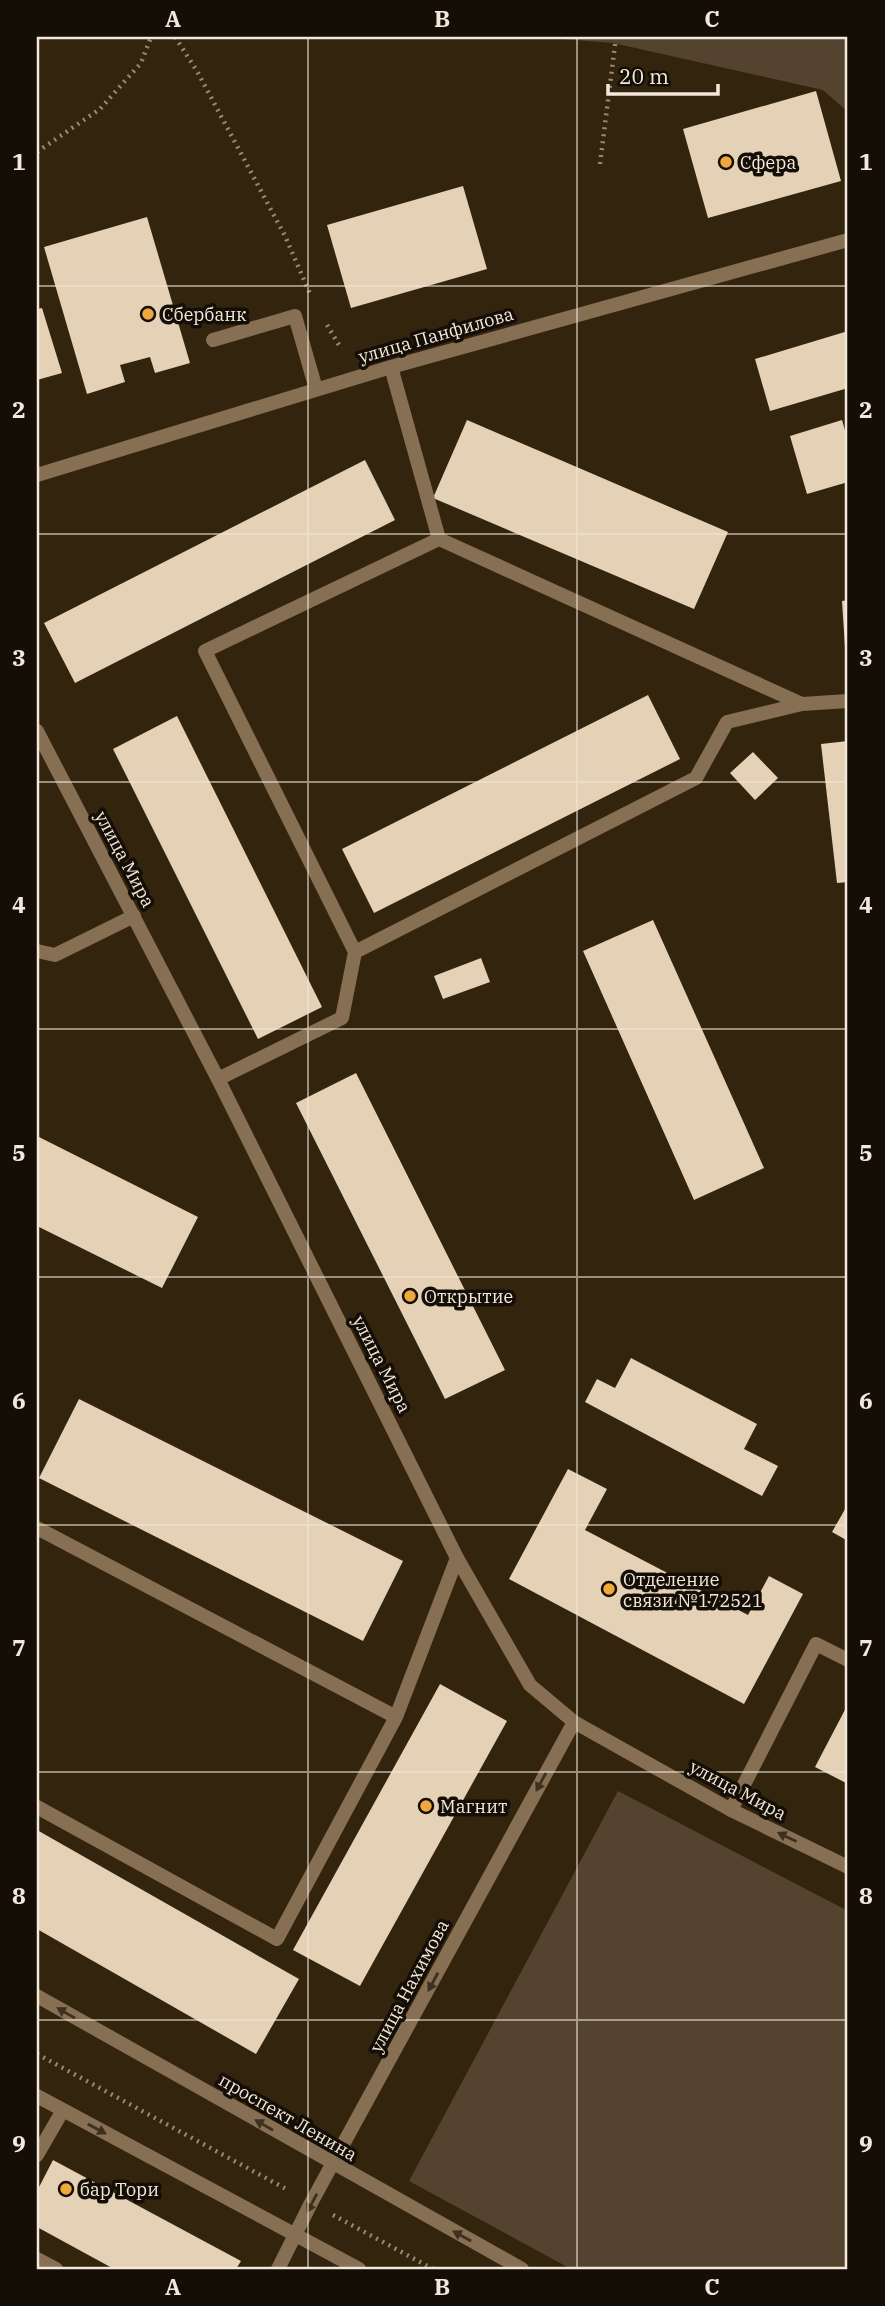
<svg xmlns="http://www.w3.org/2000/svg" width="885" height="2306" font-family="'IBM Plex Serif',serif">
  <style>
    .green { fill: #54442f }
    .building { fill: #e5d1b6 }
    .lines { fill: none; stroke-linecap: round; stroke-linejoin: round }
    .path { stroke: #968978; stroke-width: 4.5; stroke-dasharray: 2 5; stroke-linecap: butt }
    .lane { stroke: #866f52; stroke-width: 14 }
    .street { stroke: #866f52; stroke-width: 14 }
    .oneway { fill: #3d3021 }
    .grid { fill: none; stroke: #f3e8db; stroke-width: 2; stroke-opacity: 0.55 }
    .poi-dot { fill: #eea83c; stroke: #150e06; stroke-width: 2.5 }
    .labels { text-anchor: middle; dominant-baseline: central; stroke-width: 7; stroke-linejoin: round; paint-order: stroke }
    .poi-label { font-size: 18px; fill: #f3e8db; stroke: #150e06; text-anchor: start }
    .street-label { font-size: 18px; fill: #f3e8db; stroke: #150e06 }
    .neatline { fill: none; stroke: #f3e8db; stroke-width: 2.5 }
    .grid-label { font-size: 23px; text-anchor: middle; font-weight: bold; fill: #f3e8db }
  </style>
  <rect width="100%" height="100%" fill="#33240e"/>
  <path class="green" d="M536,37H848V112L823,90L613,43Z
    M618,1791L848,1911V2269H571L409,2181Z"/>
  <path class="building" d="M816,91L841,181L708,218L683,129Z
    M463,186L487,269L351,308L327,225Z
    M147,217L190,363L155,373L150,357L120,365L125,382L87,394L44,247Z
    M42,308L62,373L37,380V309Z
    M848,331V388L770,411L755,359Z
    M467,420L728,532L694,609L433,498Z
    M842,420L848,441V482L807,494L790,436Z
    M365,460L395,520L75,683L44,623Z
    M848,600V662H846L842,601Z
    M648,695L680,759L374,913L342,849Z
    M177,716L322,1007L258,1039L113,749Z
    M848,741V882L837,883L821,744Z
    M753,752L778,778L755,800L730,773Z
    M653,920L764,1168L694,1200L583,951Z
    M481,958L490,982L443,999L434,976Z
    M356,1073L505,1370L445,1399L296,1103Z
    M37,1136L198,1217L162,1288L37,1226Z
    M631,1358L757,1424L744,1449L778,1466L762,1496L585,1402L597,1379L615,1388Z
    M79,1399L403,1561L363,1641L39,1478Z
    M568,1469L607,1489L585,1530L748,1615L769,1576L803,1594L744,1704L509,1579Z
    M848,1504V1541L832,1532Z
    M440,1684L507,1721L360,1986L293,1950Z
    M848,1704V1784L815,1767Z
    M37,1830L299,1979L256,2054L37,1929Z
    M53,2160L241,2261L236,2269H114L37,2227V2191Z"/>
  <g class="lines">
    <path class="path" d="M175,37L197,71L285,236L311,296
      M37,152L100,109L141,63L151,37
      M600,164L616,37
      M327,325L339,345
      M37,2054L288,2190
      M333,2215L433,2269"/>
    <path class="lane" d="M213,340L295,316L316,389
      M439,539L802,704L848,701
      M37,951L55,955L134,916
      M355,952L696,778L727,722L802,704
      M218,1079L342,1018L355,952L205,651L439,539L391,367
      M37,1528L396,1717
      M37,1807L277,1939L396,1717L457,1558
      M731,1810L816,1644L848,1660"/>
    <path class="street" d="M37,475L391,367L848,240
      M37,731L218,1079L457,1558L530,1685L574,1722L731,1810L848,1867
      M37,1996L522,2269
      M37,2096L359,2269
      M37,2155L63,2110
      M37,2259L56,2269
      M278,2269L311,2203L574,1722"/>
  </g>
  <defs><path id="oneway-solid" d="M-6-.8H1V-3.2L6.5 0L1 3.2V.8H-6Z" transform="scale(1.75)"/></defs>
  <g class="oneway">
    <use href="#oneway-solid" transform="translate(541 1782) rotate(118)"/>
    <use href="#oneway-solid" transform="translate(787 1837) rotate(-154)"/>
    <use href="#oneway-solid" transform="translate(433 1982) rotate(118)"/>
    <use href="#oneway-solid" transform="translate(66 2013) rotate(-150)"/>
    <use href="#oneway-solid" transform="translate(264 2125) rotate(-150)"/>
    <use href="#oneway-solid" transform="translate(97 2129) rotate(28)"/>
    <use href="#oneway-solid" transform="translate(312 2203) rotate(118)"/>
    <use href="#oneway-solid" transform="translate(462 2236) rotate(-151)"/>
  </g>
  <path class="grid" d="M308,37V2269M577,37V2269M37,286H848M37,534H848M37,782H848M37,1029H848M37,1277H848M37,1525H848M37,1772H848M37,2020H848"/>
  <g class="poi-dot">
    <circle cx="726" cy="162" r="7"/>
    <circle cx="148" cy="314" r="7"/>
    <circle cx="410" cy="1296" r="7"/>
    <circle cx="609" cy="1589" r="7"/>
    <circle cx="426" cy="1806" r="7"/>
    <circle cx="66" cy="2189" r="7"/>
  </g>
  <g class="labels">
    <g class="poi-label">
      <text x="740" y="162">Сфера</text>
      <text x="162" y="314">Сбербанк</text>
      <text x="424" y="1296">Открытие</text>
      <text x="623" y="1579">Отделение<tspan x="623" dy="21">связи №172521</tspan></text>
      <text x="440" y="1806">Магнит</text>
      <text x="80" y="2189">бар Тори</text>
    </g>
    <g class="street-label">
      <text transform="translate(436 335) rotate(-16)">улица Панфилова</text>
      <text transform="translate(125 859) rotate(62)">улица Мира</text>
      <text transform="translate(382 1364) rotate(63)">улица Мира</text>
      <text transform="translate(738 1790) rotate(28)">улица Мира</text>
      <text transform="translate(409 1986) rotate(-62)">улица Нахимова</text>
      <text transform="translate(288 2117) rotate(30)">проспект Ленина</text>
    </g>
  </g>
  <rect width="885" height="2306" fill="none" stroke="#150e06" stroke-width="77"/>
  <path d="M608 84v10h110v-10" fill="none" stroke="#f3e8db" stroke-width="3.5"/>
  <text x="619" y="84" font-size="21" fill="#f3e8db" stroke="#150e06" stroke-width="5" paint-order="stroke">20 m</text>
  <rect x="38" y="38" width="808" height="2230" class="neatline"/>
  <g class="grid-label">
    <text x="173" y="27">A</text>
    <text x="442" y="27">B</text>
    <text x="712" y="27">C</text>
    <text x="19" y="170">1</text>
    <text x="866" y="170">1</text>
    <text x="19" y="418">2</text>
    <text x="866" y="418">2</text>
    <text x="19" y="666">3</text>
    <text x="866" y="666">3</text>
    <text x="19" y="913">4</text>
    <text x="866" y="913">4</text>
    <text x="19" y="1161">5</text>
    <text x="866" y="1161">5</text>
    <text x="19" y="1409">6</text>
    <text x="866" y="1409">6</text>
    <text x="19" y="1656">7</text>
    <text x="866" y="1656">7</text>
    <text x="19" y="1904">8</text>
    <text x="866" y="1904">8</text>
    <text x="19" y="2152">9</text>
    <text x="866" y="2152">9</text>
    <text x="173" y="2295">A</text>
    <text x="442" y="2295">B</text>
    <text x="712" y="2295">C</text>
  </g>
</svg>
